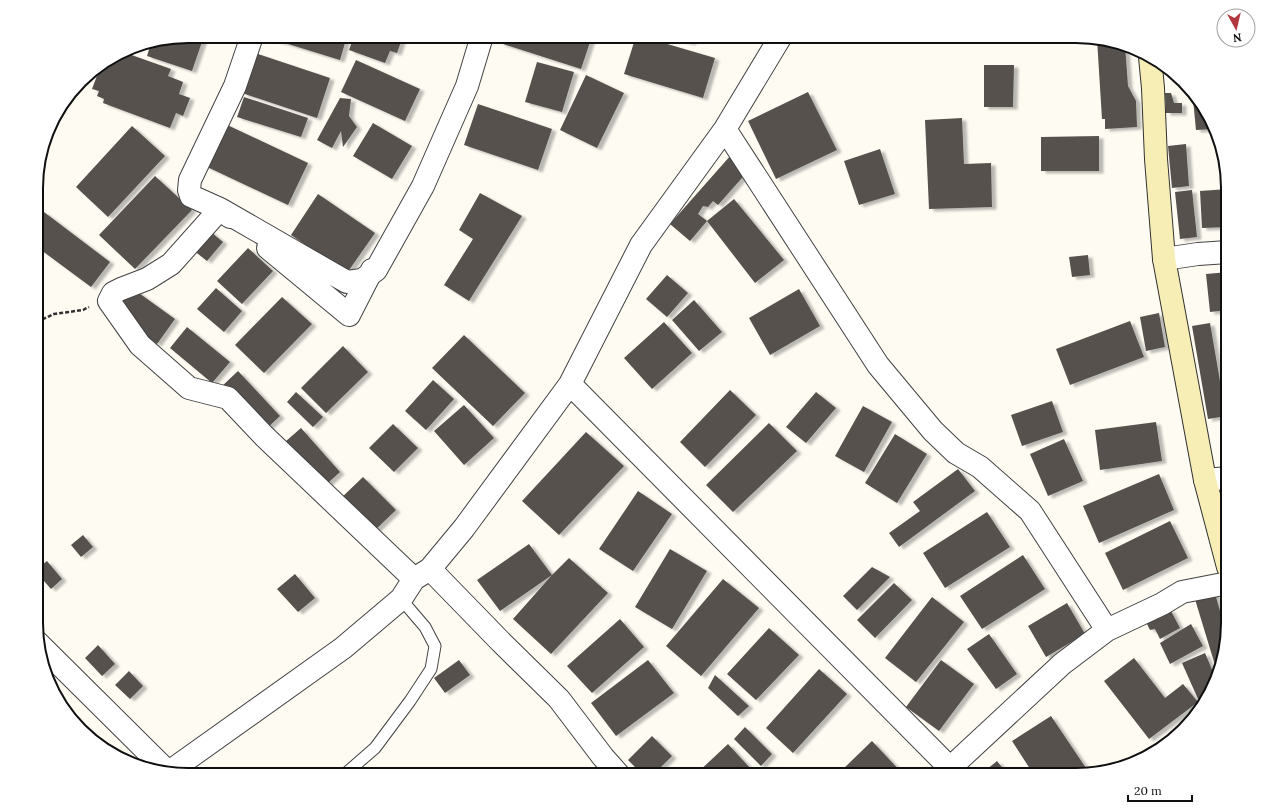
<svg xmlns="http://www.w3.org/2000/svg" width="1264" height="811" font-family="Lora,serif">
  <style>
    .building { fill: #57514d; filter: url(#shadow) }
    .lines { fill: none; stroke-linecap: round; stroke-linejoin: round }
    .lane-casing { stroke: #424242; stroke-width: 13 }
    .street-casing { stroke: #424242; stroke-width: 24 }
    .secondary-casing { stroke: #313131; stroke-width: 24 }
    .path { stroke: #313131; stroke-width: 2.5; stroke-dasharray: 4 2; stroke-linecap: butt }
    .lane { stroke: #fff; stroke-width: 11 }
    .street { stroke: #fff; stroke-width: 22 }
    .secondary { stroke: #f7eeb5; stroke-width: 22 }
    .rim { fill: none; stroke: #0f0f0f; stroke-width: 2 }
  </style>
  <defs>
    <filter id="shadow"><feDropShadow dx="4.5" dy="2.5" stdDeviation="1" flood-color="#0004"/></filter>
  </defs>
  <rect width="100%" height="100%" fill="#fefbf3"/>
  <path class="building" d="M188,36H204L192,71L147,56L151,43Z
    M262,36H347L340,60Z
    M354,36H403L397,53L390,51L385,63L349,50Z
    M502,36H592L581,69L500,43Z
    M636,36H640L715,58L703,98L624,74Z
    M667,36H693L691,43Z
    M1097,39L1116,41L1125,45L1128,86L1136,101L1137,127L1105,129V119H1102Z
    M123,52L171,69L168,76L183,82L179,94L190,98L183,116L176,113L170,128L103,103L104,99L97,96L99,91L92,89L101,65Z
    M255,53L330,78L317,118L242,93Z
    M356,60L420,89L405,121L341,92Z
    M537,62L574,72L562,112L525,102Z
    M984,65H1014L1013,107H984Z
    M586,75L624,93L597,148L560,130Z
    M808,92L837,150L776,179L748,121Z
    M1165,93H1171L1174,103H1182V113H1166Z
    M244,97L308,118L301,137L237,117Z
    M340,98L351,99L349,116L357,127L343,147L341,131L332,148L317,140Z
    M1193,99H1195L1208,112L1213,129L1196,130Z
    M478,104L552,129L538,170L464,145Z
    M962,118L964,164L991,163L992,207L929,209L925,120Z
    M223,123L308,163L288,205L203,165Z
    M373,123L412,146L392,179L353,156Z
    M132,126L165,156L108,217L76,187Z
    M1099,136V171H1041V137Z
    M1186,144L1189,186L1172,188L1168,146Z
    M880,149L895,194L859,205L844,161Z
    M731,155L749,170L718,205L713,201L708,207L703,206L698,214L707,221L690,241L670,224Z
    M155,176L192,210L135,269L99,235Z
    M1228,189V227L1202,228L1200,191Z
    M1192,190L1197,237L1180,239L1175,192Z
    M480,193L522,216L469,301L444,285L473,239L459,230Z
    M318,194L375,233L347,273L291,235Z
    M734,199L784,260L755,283L707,221Z
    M44,212L110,262L91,287L37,247V221Z
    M200,223L223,242L207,261L183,242Z
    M248,248L273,271L242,304L217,281Z
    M1088,255L1090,275L1072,277L1069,257Z
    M1228,272V310L1210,312L1206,274Z
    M667,275L688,293L667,317L646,299Z
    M125,283L175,319L157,344L116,314Z
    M216,288L242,311L224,332L197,309Z
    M799,289L820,326L770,355L749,318Z
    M282,297L312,324L264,373L235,345Z
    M694,300L722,332L699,351L672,320Z
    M1159,313L1165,347L1146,351L1140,317Z
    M1130,321L1144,357L1070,385L1056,349Z
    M664,322L692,353L652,389L624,358Z
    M1210,323L1226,416L1208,419L1192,326Z
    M187,327L230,362L212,383L170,348Z
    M464,335L525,393L493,426L432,368Z
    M343,346L368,372L326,413L301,388Z
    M238,371L280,416L262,433L220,388Z
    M433,380L454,399L426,430L405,411Z
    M730,390L756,415L705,467L680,442Z
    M296,392L323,417L313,427L287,402Z
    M816,392L836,408L806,443L786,427Z
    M1052,401L1063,432L1022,446L1011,415Z
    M464,405L494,438L464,465L434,431Z
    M863,406L892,422L864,472L835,456Z
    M1156,422L1162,461L1100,470L1095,430Z
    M769,423L797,451L733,512L706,485Z
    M393,424L418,448L394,472L369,448Z
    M301,428L340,472L318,492L278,448Z
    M586,432L624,466L559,535L522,501Z
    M895,434L927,454L897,503L865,483Z
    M1064,439L1083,481L1048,496L1030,454Z
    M958,469L975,491L899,547L889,533L920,511L913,502Z
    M1159,474L1174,510L1099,543L1083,506Z
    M363,477L396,510L371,534L338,501Z
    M638,491L672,514L633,571L599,549Z
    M987,512L1010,547L945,588L923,553Z
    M1170,521L1188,558L1123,590L1105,553Z
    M83,535L93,547L81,557L71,545Z
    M529,544L552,575L500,611L477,580Z
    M670,549L707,571L672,629L635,607Z
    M1023,555L1045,589L982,629L960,596Z
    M569,558L608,593L551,654L513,619L552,575Z
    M47,561L62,579L51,589L37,573V569Z
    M872,567L890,577L857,610L843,596Z
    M295,574L315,598L298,612L277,589Z
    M723,579L759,608L701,676L666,646Z
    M894,583L912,600L875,638L857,620Z
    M1214,590L1227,635L1218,675L1194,596Z
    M932,597L964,622L916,682L885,658Z
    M1067,603L1085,634L1046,657L1028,626Z
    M1170,609L1180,628L1160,639L1155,629L1150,630L1146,622Z
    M620,619L644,647L592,693L567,666Z
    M1191,624L1203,646L1170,664L1160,643Z
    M769,628L799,655L756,700L727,674Z
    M989,634L1017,674L996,689L967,649Z
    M98,645L115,664L102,676L85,658Z
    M1205,653L1216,679L1209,693L1198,699L1182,663Z
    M1134,658L1165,698L1183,684L1198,702L1149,739L1104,681Z
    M459,660L470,675L445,693L434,678Z
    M648,660L674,693L616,736L591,703Z
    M941,660L974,684L939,731L906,707Z
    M819,669L847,694L793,753L766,728Z
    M129,671L143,686L130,699L115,685Z
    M715,675L749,706L738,716L708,688Z
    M1051,716L1090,774L1086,775H1034L1012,741Z
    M745,727L772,754L761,766L734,739Z
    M652,736L672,756L653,775H643L628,760Z
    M872,741L903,774L902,775H844L841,771Z
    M728,744L751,769L745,775H695Z
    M997,761L1008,775H980Z"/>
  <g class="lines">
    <g class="lane-casing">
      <path id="lane" d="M344,775L375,748L410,701L431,669L435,646L425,627L401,599"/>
    </g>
    <g class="street-casing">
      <path id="street" d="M725,129L878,365L933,431L956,453L980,467L1030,511L1107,630
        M230,217L220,209L191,196L189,190L190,180L235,86L252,36
        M268,248L349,315L372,270
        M1164,259L1198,254L1228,252
        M570,384L950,768L1062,664L1107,630L1162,604L1182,592L1228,583
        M1205,480L1228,478
        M430,569L501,642L559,699L603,757L619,775
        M414,579L264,436L228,398L189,388L140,345L109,301L113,293L121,289L147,279L171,264L220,209L347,282L362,280L376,270L423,186L467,86L482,36
        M37,642L168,772
        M169,772L343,648L401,599L414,579L430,569L464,528L570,384L641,245L725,129L781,36"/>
    </g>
    <g class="secondary-casing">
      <path id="secondary" d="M1150,57L1153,88L1156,159L1164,259L1205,480L1228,567"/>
    </g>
    <path class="path" d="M37,322L54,314L83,310L89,307"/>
    <use href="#lane" class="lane"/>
    <use href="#street" class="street"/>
    <use href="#secondary" class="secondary"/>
  </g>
  <path d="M0 0H1264V811H0ZM188 43H1076A145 145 0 0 1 1221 188V623A145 145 0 0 1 1076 768H188A145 145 0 0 1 43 623V188A145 145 0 0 1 188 43Z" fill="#fff" fill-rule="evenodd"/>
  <path class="rim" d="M188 43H1076A145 145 0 0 1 1221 188V623A145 145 0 0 1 1076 768H188A145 145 0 0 1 43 623V188A145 145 0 0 1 188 43Z"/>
  <g transform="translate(1236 28) rotate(172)"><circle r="19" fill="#ffffff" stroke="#9f9f9f"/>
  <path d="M0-3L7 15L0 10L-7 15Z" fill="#b1363e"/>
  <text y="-6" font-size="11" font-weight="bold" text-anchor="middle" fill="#0f0f0f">N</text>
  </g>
  <path d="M1128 795v6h64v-6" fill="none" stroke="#0f0f0f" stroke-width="2"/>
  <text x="1134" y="795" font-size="12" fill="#0f0f0f" stroke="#ffffff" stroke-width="3" paint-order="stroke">20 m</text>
</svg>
